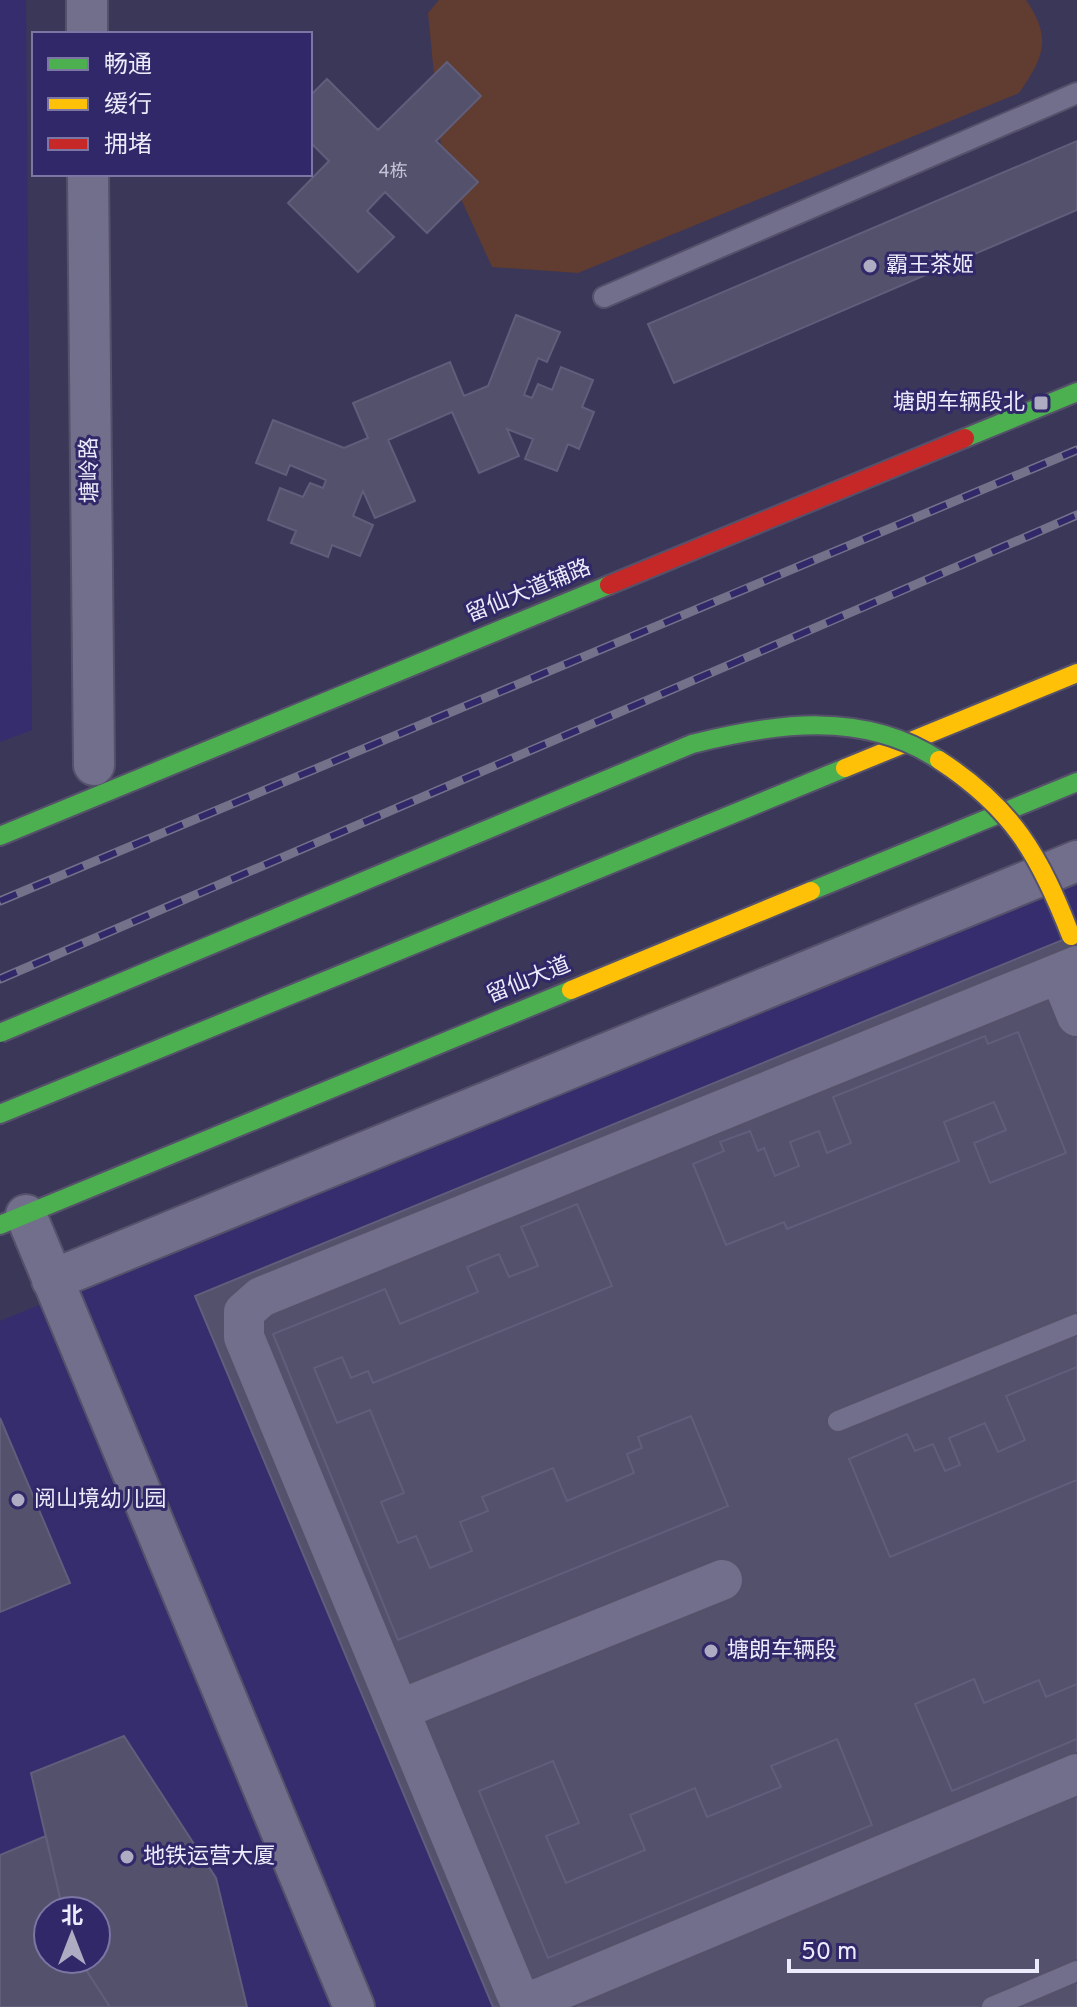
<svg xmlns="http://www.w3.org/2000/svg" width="1077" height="2007" font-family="Overpass,'Noto Sans SC',sans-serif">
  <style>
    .built { fill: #362d6f; fill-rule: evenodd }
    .green { fill: #613c30 }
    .building { fill: #54516c; stroke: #605e7b; stroke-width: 2 }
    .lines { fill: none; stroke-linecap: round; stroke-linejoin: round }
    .lane-casing { stroke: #55516a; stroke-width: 24 }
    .street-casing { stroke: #55516a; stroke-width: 44 }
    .fast-casing { stroke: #55516a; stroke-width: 22 }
    .slow-casing { stroke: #55516a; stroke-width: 22 }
    .jam-casing { stroke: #55516a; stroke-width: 22 }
    .lane { stroke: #726f8c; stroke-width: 20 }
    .street { stroke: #726f8c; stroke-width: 40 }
    .fast { stroke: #4caf50; stroke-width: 18 }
    .slow { stroke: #ffc107; stroke-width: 18 }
    .jam { stroke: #c62828; stroke-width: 18 }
    .rail-casing { stroke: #74728b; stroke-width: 9 }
    .rail { stroke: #302868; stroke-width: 6; stroke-dasharray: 18; stroke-linecap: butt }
    .fast-bridge-casing { stroke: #55516a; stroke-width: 22; stroke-linecap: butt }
    .slow-bridge-casing { stroke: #55516a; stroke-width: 22; stroke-linecap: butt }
    .fast-bridge { stroke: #4caf50; stroke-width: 18 }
    .slow-bridge { stroke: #ffc107; stroke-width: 18 }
    .poi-dot { fill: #adacc2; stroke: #302868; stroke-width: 3 }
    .labels { text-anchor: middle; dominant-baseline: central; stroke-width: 6; stroke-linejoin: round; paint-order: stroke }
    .number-label { font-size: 18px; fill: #c5c4d7 }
    .poi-label { font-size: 22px; fill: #ebebfb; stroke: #302868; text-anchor: start }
    .street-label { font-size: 22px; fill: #ebebfb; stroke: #302868 }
  </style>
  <rect width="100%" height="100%" fill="#3b3759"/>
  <path class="built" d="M0,0H26L32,730L0,742Z
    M1077,882V2007H0V1321ZM48,1911H96V1959H48Z"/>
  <path class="green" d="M439,0H1026C1053,39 1043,58 1019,93L578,273L492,267L442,157L428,13Z"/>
  <path class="building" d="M447,62L481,96L436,141L478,182L427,233L385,192L367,211L394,237L358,272L288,203L329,161L310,142V96L327,79L378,130Z
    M1077,141V210L674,383L648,324Z
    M516,315L560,332L547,362L538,358L524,395L532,398L538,384L552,390L561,367L593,380L582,407L594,412L579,449L568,444L557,471L525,459L533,439L507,429L519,456L479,473L452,412L388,440L415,501L375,518L363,491L353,516L373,525L360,556L332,545L328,557L291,543L296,531L268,520L280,488L303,497L310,483L323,488L326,480L290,465L286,475L256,463L273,420L344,448L368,438L353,403L450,362L464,396L488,386Z
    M1077,934V2007H493L195,1296Z
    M1018,1032L1066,1153L990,1183L974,1143L1006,1130L994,1102L944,1122L959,1161L787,1229L784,1222L726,1245L693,1164L724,1151L720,1142L750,1131L758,1151L764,1148L775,1176L799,1166L790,1142L819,1131L827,1153L851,1143L833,1097L985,1036L988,1044Z
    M577,1204L612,1286L373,1383L368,1371L351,1378L342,1357L314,1368L337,1423L370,1410L404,1493L381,1502L398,1543L416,1536L430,1568L472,1551L460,1522L488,1511L482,1497L553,1468L567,1501L634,1473L627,1454L642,1448L638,1437L691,1416L728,1506L398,1640L273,1334L385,1289L400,1324L478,1292L467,1267L499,1254L509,1277L538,1266L521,1227Z
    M1077,1367V1480L890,1557L849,1459L907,1434L915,1451L933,1444L945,1471L960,1465L949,1438L985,1423L998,1452L1025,1440L1006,1396Z
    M0,1418L70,1583L0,1612Z
    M974,1679L984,1703L1039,1680L1046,1697L1077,1684V1739L952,1791L915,1704Z
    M124,1736L216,1878L247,2007H110L79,1959H96V1911H63L31,1773Z
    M837,1739L872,1825L548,1958L479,1791L553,1761L579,1823L546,1836L566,1883L645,1850L630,1815L695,1788L707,1817L781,1787L771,1766Z
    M46,1836L63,1911H48V1959H79L110,2007H0V1855Z"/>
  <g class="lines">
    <g class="lane-casing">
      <path id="lane" d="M604,297L1077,93
        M838,1421L1077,1324
        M992,2007L1077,1971"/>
    </g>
    <g class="street-casing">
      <path id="street" d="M87,0V34
        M88,174L94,765
        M1060,974L1077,1016
        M26,1215L354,2007
        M52,1280L1077,861
        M399,1710L722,1580
        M521,2006L1077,1774
        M522,2007L244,1337V1312L261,1297L1077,966"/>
    </g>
    <g class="fast-casing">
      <path id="fast" d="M965,438L1077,392
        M0,836L609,585
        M811,891L1077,782
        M0,1114L845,768
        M0,1225L571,990"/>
    </g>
    <g class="slow-casing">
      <path id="slow" d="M845,768L1077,673
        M571,990L811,891"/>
    </g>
    <g class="jam-casing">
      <path id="jam" d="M609,585L965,438"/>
    </g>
    <use href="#lane" class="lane"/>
    <use href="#street" class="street"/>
    <use href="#fast" class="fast"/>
    <use href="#slow" class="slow"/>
    <use href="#jam" class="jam"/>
    <g class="rail-casing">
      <path id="rail" d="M0,901L1077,450
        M0,979L1077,515"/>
    </g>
    <use href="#rail" class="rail"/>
    <g class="fast-bridge-casing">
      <path id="fast-bridge" d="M0,1033L692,744C775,723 864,710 939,760"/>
    </g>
    <g class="slow-bridge-casing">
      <path id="slow-bridge" d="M939,760C1013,808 1040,856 1071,936"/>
    </g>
    <use href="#fast-bridge" class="fast-bridge"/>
    <use href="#slow-bridge" class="slow-bridge"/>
  </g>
  <g class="poi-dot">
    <circle cx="870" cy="266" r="8"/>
    <rect x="1033" y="395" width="16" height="16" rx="4"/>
    <circle cx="18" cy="1500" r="8"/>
    <circle cx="711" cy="1651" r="8"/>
    <circle cx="127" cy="1857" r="8"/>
  </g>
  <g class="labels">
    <g class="number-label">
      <text x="393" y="172">4栋</text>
    </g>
    <g class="poi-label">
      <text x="886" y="266">霸王茶姬</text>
      <text x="1025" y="403" text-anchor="end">塘朗车辆段北</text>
      <text x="34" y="1500">阅山境幼儿园</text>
      <text x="727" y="1651">塘朗车辆段</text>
      <text x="143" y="1857">地铁运营大厦</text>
    </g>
    <g class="street-label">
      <text transform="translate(91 470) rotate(-91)">塘岭路</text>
      <text transform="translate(529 592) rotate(-22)">留仙大道辅路</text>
      <text transform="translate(529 981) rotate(-22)">留仙大道</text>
    </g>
  </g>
  <rect x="32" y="32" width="280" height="144" fill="#302868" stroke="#7b76a3" stroke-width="2"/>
  <rect x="48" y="58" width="40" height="12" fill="#4caf50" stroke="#7b76a3" stroke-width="2"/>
  <text x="104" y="72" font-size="24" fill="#ebebfb">畅通</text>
  <rect x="48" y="98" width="40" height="12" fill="#ffc107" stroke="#7b76a3" stroke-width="2"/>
  <text x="104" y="112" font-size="24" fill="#ebebfb">缓行</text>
  <rect x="48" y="138" width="40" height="12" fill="#c62828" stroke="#7b76a3" stroke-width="2"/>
  <text x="104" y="152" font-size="24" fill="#ebebfb">拥堵</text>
  <g transform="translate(72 1935)"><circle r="38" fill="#302868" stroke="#7b76a3" stroke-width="2"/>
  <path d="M0-6L14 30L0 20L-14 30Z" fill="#adacc2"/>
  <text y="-12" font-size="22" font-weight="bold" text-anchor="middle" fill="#ebebfb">北</text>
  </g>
  <path d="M789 1959v12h248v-12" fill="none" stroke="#ebebfb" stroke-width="4"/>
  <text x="801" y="1959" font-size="24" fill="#ebebfb" stroke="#302868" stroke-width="6" paint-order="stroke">50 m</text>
</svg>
